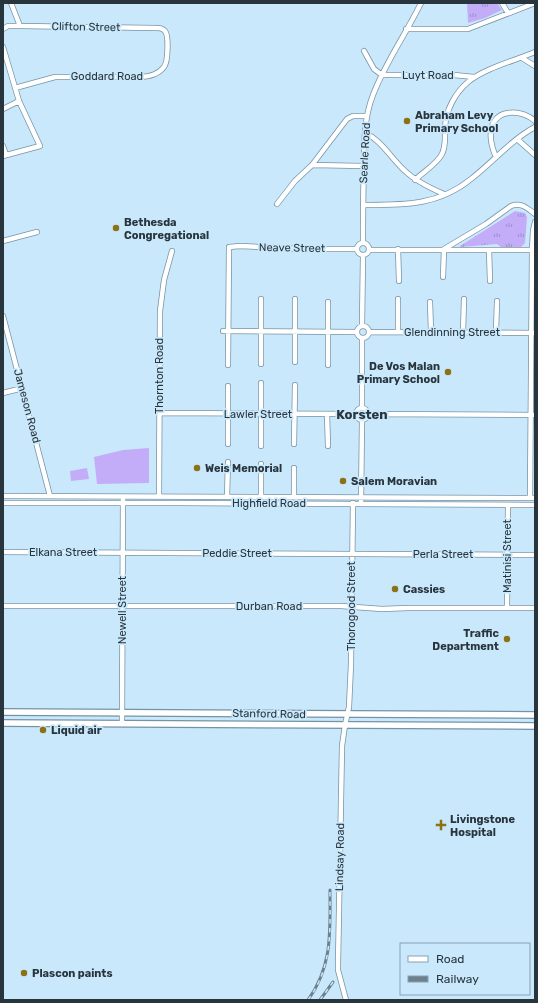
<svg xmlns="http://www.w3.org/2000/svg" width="538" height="1003" font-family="Rubik,sans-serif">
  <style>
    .park { fill: url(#park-tufts) }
    .pitch { fill: #c3adf9 }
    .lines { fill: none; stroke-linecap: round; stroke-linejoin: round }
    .minor-casing { stroke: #7693a6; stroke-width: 6 }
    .major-casing { stroke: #7693a6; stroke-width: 8 }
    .minor { stroke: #fff; stroke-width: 4.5 }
    .major { stroke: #fff; stroke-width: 5.5 }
    .rail-casing { stroke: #6c808d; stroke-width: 3 }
    .rail { stroke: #c9e8fc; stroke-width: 1.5; stroke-dasharray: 4.5; stroke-linecap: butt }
    .poi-dot { fill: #8c7115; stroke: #c9e8fc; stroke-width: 1.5 }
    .labels { text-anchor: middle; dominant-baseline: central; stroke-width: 3.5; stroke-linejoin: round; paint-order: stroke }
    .street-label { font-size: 11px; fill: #29353d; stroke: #c9e8fc }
    .poi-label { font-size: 11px; font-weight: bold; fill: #29353d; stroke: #c9e8fc; text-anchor: start }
    .quarter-label { font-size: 13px; font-weight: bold; fill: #29353d; stroke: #c9e8fc }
  </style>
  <defs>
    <pattern id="park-tufts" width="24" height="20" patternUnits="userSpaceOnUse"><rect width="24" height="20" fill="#c3adf9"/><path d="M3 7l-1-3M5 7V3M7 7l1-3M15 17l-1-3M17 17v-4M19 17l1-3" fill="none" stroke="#9e8ecb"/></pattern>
  </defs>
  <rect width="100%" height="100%" fill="#c9e8fc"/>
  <path class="park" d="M467,3H497L502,10L485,18L468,23Z
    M515,211L525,213L527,217L525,243L520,248L501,247L497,244L461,247L460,246Z"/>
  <path class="pitch" d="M149,448V483L97,484L94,457L123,450Z
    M87,468L89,479L71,481L70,471Z"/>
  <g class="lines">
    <g class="minor-casing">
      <path id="minor" d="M11,3L20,26
        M502,3L508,13
        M3,29L8,26H20L156,28C160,28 162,28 165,31C169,36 168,62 164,67C158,75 147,77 138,77H55L15,88
        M406,29H468L535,3
        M3,47L19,101L40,146L3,156
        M364,51L374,69L382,75H454L474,77
        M522,58L535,66
        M3,109L19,101
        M365,133C380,139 392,159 404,170C415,181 430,188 444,194
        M517,139L535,155
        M3,146L6,155
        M496,157C492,148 489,136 492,126C499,107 523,111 535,121
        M312,165L364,166
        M415,180C423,172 437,164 442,154C446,146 445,136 445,127C446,110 455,93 468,82C485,68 514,61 535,52
        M277,204L295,181L312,165L347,119L353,116H367
        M363,205C403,205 438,206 471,179C493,162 511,140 535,127
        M3,241L37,232
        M357 249a6 6 0 1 1 12 0a6 6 0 1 1-12 0Z
        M363,243C363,217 363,192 364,167C364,142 364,118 373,95C385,63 406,34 421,3
        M398,249L399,281
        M369,250H532
        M489,250L490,281
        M443,277L444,249L486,224L511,206C521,202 527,208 535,214
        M261,299V364
        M398,299V332
        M328,302V365
        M430,302L431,332
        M3,316L50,496
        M362,326L363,256
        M357 332a6 6 0 1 1 12 0a6 6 0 1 1-12 0Z
        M223,331L357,332
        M369,332L535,333
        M463,332L464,299
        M496,332L497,301
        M295,362V299
        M228,365L229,247L240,246L302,249H357
        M261,383V446
        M228,386V444
        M3,393L23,388
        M356 414a6 6 0 1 1 12 0a6 6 0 1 1-12 0Z
        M362,408V338
        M160,413L356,414
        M327,414L328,446
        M369,414L535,415
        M294,444L295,385
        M294,468V497
        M3,496L535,498
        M159,497L160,311L164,280L172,251
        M227,497L228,462
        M261,497V464
        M530,498L532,250L533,231L535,222
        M3,503H179L535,505
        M361,504L362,421
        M3,552L535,555
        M3,606H341L382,609L408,608H535
        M507,608L508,505
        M122,724L123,497
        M346,1000L338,970V965L342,746L345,725L349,707L351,664L353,503"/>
    </g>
    <g class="major-casing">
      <path id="major" d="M3,712L535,715
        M3,723L535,726"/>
    </g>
    <use href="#minor" class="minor"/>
    <use href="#major" class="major"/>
    <g class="rail-casing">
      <path id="rail" d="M308,1000C333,966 330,930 330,890
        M320,1000L333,982"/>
    </g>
    <use href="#rail" class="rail"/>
  </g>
  <g class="poi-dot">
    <circle cx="407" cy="121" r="4"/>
    <circle cx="116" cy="228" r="4"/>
    <circle cx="448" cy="372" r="4"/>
    <circle cx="197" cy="468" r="4"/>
    <circle cx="343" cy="481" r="4"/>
    <circle cx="395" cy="589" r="4"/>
    <circle cx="507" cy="639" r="4"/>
    <circle cx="43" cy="730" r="4"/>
    <path d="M439 819h4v4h4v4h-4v4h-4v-4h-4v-4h4z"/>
    <circle cx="24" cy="973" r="4"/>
  </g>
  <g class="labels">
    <g class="street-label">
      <text transform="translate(86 27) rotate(1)">Clifton Street</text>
      <text x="428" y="75">Luyt Road</text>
      <text x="107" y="76">Goddard Road</text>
      <text transform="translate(365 153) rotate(-87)">Searle Road</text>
      <text transform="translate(292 248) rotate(1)">Neave Street</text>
      <text x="452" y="332">Glendinning Street</text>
      <text transform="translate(159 376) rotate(-90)">Thornton Road</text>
      <text transform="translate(27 406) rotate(75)">Jameson Road</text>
      <text x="258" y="414">Lawler Street</text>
      <text x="269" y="503">Highfield Road</text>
      <text x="63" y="552">Elkana Street</text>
      <text x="237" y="553">Peddie Street</text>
      <text x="443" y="554">Perla Street</text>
      <text transform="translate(507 556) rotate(-90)">Matinisi Street</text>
      <text x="269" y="606">Durban Road</text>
      <text transform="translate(351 606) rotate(-90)">Thorogood Street</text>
      <text transform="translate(122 610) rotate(-90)">Newell Street</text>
      <text transform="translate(269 714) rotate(1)">Stanford Road</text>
      <text transform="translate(340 857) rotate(-89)">Lindsay Road</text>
    </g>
    <g class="poi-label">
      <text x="415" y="115">Abraham Levy<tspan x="415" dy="13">Primary School</tspan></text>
      <text x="124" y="222">Bethesda<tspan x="124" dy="13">Congregational</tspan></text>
      <text x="440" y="366" text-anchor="end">De Vos Malan<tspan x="440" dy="13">Primary School</tspan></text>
      <text x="205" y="468">Weis Memorial</text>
      <text x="351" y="481">Salem Moravian</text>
      <text x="403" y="589">Cassies</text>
      <text x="499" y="633" text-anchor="end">Traffic<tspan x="499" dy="13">Department</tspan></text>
      <text x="51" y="730">Liquid air</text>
      <text x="450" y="819">Livingstone<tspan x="450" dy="13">Hospital</tspan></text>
      <text x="32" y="973">Plascon paints</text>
    </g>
    <g class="quarter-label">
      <text x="362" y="414">Korsten</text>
    </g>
  </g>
  <rect width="538" height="1003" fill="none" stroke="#29353d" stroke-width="8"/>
  <rect x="400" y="943" width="130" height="52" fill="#c9e8fc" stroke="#89a0b0"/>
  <rect x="408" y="956" width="20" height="6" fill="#ffffff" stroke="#89a0b0"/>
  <text x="436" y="963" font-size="12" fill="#29353d">Road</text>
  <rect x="408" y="976" width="20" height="6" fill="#6c808d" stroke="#89a0b0"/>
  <text x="436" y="983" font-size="12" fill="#29353d">Railway</text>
</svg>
